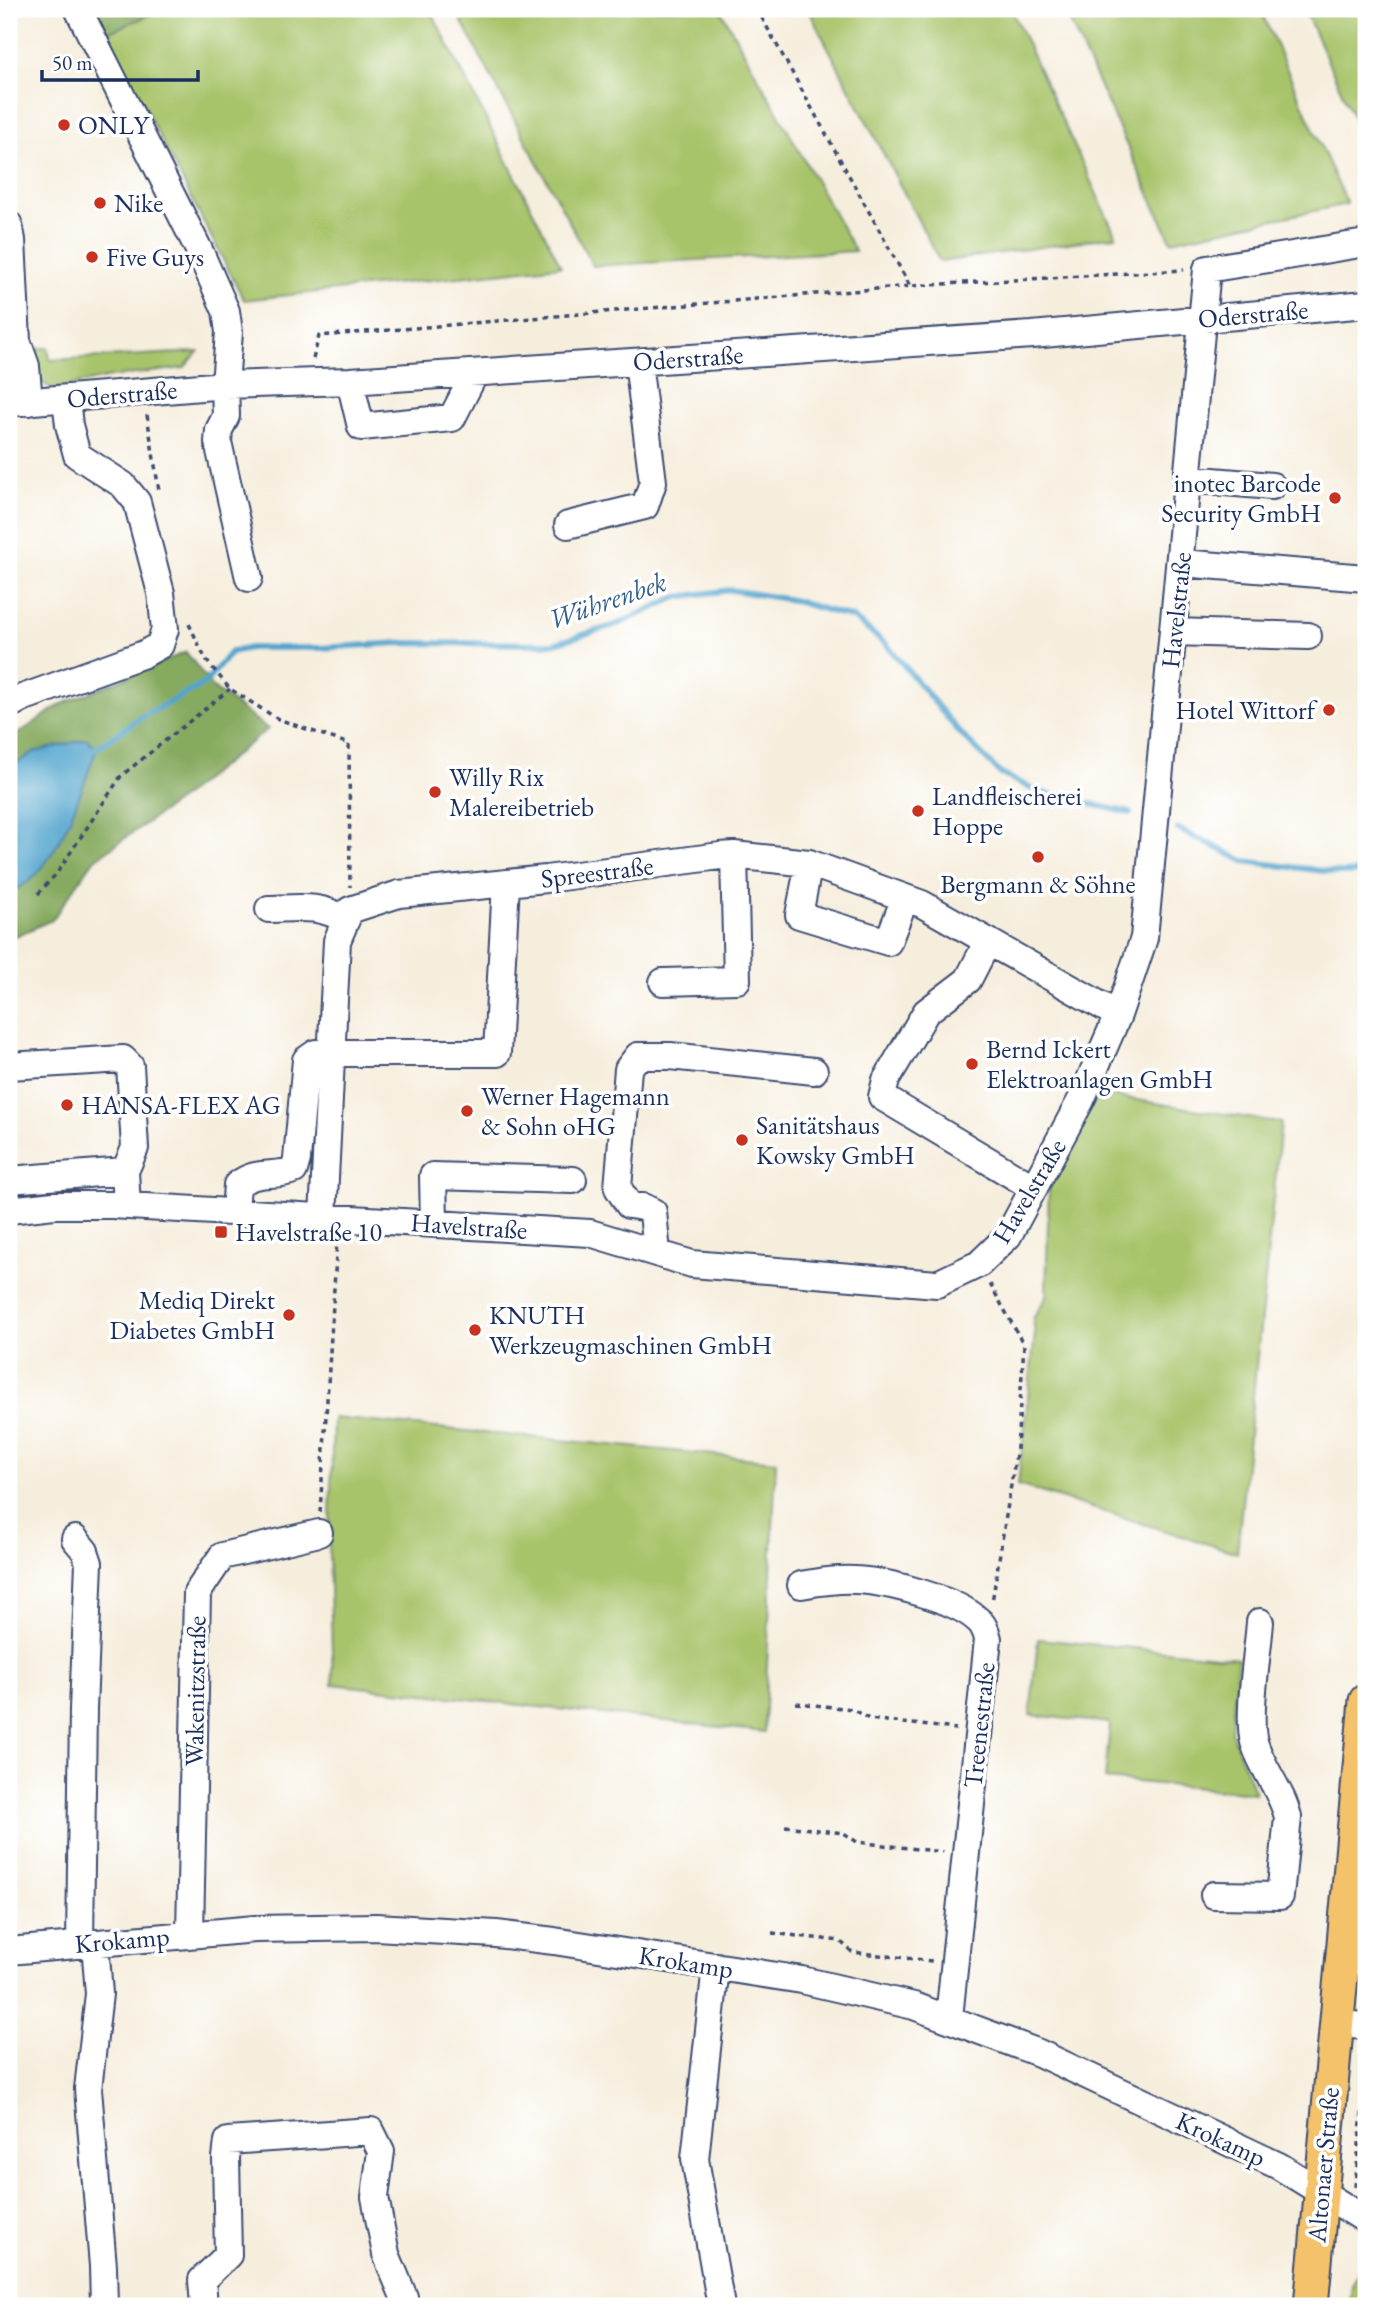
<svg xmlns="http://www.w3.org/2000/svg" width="1375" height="2315" font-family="'EB Garamond',serif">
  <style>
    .green { fill: #a8c46b; stroke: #627a64; stroke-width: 2 }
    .forest { fill: #86aa5f; stroke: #506c5e; stroke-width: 2 }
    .water { fill: #52a5cd; stroke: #366a96; stroke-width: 2 }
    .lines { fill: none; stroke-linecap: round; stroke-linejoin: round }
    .stream { stroke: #52a5cd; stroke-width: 6 }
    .minor-casing { stroke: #3c4c71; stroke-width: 30 }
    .major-casing { stroke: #3c4c71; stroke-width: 37 }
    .path { stroke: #3c4c71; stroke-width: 3.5; stroke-dasharray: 5 5; stroke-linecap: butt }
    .minor { stroke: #fff; stroke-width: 26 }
    .major { stroke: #f4c26a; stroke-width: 33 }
    .poi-dot { fill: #c8321e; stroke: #fff; stroke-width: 2.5 }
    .labels { text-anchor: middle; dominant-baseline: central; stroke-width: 7; stroke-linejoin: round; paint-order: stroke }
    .poi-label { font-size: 26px; fill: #1b2f5e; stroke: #fff; text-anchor: start }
    .street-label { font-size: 26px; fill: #1b2f5e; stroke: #fff }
    .water-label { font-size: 28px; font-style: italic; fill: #315e8a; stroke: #fff }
  </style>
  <rect width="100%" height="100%" fill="#fff"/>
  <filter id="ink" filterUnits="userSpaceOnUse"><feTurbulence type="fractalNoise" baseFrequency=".0143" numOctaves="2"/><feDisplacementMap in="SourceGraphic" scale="14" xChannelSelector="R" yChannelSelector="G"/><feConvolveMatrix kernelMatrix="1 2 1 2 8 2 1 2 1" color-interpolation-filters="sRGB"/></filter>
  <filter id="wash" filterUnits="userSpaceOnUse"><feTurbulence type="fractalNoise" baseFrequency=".00686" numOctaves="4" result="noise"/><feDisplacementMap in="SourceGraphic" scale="28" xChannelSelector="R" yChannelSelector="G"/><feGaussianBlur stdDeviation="1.57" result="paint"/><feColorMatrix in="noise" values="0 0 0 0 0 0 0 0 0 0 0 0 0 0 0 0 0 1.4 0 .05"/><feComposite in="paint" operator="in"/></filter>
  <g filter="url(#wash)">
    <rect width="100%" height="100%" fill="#f6eedd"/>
    <path class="green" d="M164,9H430L561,266L244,300L106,33Z
      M455,9H720L855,251L593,266Z
      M808,9H1011L1116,236L940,262Z
      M1064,9H1260L1347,204L1171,241Z
      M1304,9H1366V145Z
      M38,348H48L50,360L198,352L184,368L110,377L56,389C35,386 37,368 35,351Z
      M1099,1094L1281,1123L1237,1553L1018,1485L1035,1334L1033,1319L1046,1297L1049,1184Z
      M333,1418L776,1461L764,1732L333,1684L329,1555Z
      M1038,1639L1238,1658L1231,1731L1255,1793L1105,1779L1110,1723L1030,1715Z
      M1366,2264V2306H1350C1351,2289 1351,2276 1366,2264Z"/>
    <path class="forest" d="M96,9H164L106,33Z
      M186,652L213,688L268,729L179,800L94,860L52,920L9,939V740L60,705Z"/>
    <path class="water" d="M87,739L97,748C82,788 62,855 28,882C23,886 15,889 9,892V768L34,752Z"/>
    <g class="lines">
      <path class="stream" d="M91,752L143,716L204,684L231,652L250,648H321L400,643L553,644L618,624L677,597L731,590L792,600L853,618L887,645L960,733L1001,774L1039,792L1130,813
        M1178,829L1244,861L1340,873L1366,872"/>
    </g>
  </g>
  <g filter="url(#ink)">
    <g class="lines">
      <g class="minor-casing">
        <path id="minor" d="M78,9L199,250L226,311L229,332L225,385L226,416L219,430L218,442L249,578
          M9,225L12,240L17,341L26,366L29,402
          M350,381L361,427L452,418L475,373
          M9,403L225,385L350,381L1032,335L1366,304
          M1189,479L1272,486
          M568,525L645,506L653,482L638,362
          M1181,563L1366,578
          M1174,632L1308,636
          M9,705L22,698L144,654L160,645L165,629L161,593L137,502L123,485L77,455L69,425L66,399
          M809,863L799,915L888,942L905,898
          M269,909C299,908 319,904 346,920
          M988,941L968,980L926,1012L886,1080L882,1097L1034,1188
          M663,982L737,980L734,855
          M9,1066L123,1059L130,1066L135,1148L125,1171L127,1206
          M9,1180L125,1171
          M9,1210L54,1205H112L590,1233L692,1264L937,1284L979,1264L1008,1236L1081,1100L1118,1015L1144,938L1207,269L1366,243
          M235,1211L237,1185C257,1169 272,1178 294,1170L297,1159L306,1060L316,1053H497L506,883
          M323,1217L337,941L350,910L399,894L546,879L720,856L734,855L809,863L922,904L1118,1015
          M434,1223L433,1176L573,1180
          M657,1253L653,1212L643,1207L629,1205L618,1188L628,1069L638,1056H670L814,1071
          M75,1539L85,1551L89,1563L83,1709L80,1944
          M801,1585C819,1582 836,1579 855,1580C886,1581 956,1599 978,1620C984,1625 986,1631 988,1639L949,2018
          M1214,1895L1280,1896L1288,1817C1282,1791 1262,1769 1254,1742C1247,1717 1258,1651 1260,1622
          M190,1934L197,1593L222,1556L319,1533
          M95,1943L99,1994L88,2089L103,2266L104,2306
          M9,1951L255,1929L376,1927L496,1934L554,1941L802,1980L914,2006L1039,2053L1279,2166L1366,2220
          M716,1966L695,2159L721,2306
          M1336,2024L1366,2026
          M204,2306L202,2280L228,2255L226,2158L228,2141L371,2131L381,2151L375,2197L386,2254L404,2297L405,2306"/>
      </g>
      <g class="major-casing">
        <path id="major" d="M1311,2306L1366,1701"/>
      </g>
      <path class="path" d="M757,9L910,286
        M9,150L15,183L12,202
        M313,359L319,336L911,286L1184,270
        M147,415L159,491
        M189,624L206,660L230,689L278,719L349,744L350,887
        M38,894L57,873L121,776L230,689
        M990,1284L1024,1345L1017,1448L992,1602
        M320,1512L337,1240
        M796,1703L852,1709L869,1719L956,1729
        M785,1826L844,1833L857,1842L943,1852
        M772,1933L840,1941L852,1952L932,1961
        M1355,2187L1366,2070"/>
      <use href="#minor" class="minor"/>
      <use href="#major" class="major"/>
    </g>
  </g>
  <g class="poi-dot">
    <circle cx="64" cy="125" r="7"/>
    <circle cx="100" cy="203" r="7"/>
    <circle cx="92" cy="257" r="7"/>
    <circle cx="1335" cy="498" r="7"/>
    <circle cx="1329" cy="710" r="7"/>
    <circle cx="435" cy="792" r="7"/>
    <circle cx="918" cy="811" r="7"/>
    <circle cx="1038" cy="857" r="7"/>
    <circle cx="972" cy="1064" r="7"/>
    <circle cx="67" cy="1105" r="7"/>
    <circle cx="467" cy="1111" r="7"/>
    <circle cx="742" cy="1140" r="7"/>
    <rect x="214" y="1225" width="14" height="14" rx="3.5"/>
    <circle cx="289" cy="1315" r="7"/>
    <circle cx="475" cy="1330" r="7"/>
  </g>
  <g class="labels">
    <g class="poi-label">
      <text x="78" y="125">ONLY</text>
      <text x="114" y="203">Nike</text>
      <text x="106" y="257">Five Guys</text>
      <text x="1321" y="483" text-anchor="end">inotec Barcode<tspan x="1321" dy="30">Security GmbH</tspan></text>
      <text x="1315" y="710" text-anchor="end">Hotel Wittorf</text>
      <text x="449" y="777">Willy Rix<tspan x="449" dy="30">Malereibetrieb</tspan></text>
      <text x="932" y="796">Landfleischerei<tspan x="932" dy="30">Hoppe</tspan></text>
      <text x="1038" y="884" text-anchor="middle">Bergmann &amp; Söhne</text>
      <text x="986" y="1049">Bernd Ickert<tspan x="986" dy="30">Elektroanlagen GmbH</tspan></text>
      <text x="481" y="1096">Werner Hagemann<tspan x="481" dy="30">&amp; Sohn oHG</tspan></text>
      <text x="81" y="1105">HANSA-FLEX AG</text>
      <text x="756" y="1125">Sanitätshaus<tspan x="756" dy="30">Kowsky GmbH</tspan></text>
      <text x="235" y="1232">Havelstraße 10</text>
      <text x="275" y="1300" text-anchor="end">Mediq Direkt<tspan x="275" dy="30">Diabetes GmbH</tspan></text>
      <text x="489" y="1315">KNUTH<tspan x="489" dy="30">Werkzeugmaschinen GmbH</tspan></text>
    </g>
    <g class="street-label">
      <text transform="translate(1253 314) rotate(-5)">Oderstraße</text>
      <text transform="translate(688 358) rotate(-4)">Oderstraße</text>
      <text transform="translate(122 394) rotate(-5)">Oderstraße</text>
      <text transform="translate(1176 610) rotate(-84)">Havelstraße</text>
      <text transform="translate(597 872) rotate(-7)">Spreestraße</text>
      <text transform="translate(1029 1191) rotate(-59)">Havelstraße</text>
      <text transform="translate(469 1226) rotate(4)">Havelstraße</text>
      <text transform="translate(195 1691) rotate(-89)">Wakenitzstraße</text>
      <text transform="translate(979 1725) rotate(-84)">Treenestraße</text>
      <text transform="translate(122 1940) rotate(-5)">Krokamp</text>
      <text transform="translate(686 1962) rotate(9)">Krokamp</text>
      <text transform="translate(1221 2139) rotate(25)">Krokamp</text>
      <text transform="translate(1323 2165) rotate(-85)">Altonaer Straße</text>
    </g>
    <g class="water-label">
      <text transform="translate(607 600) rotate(-19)">Wührenbek</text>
    </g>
  </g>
  <rect width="1375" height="2315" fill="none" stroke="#fff" stroke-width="35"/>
  <path d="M42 70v10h156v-10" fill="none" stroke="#1b2f5e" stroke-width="3.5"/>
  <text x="52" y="70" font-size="21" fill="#1b2f5e" stroke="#ffffff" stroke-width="5" paint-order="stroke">50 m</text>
</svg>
